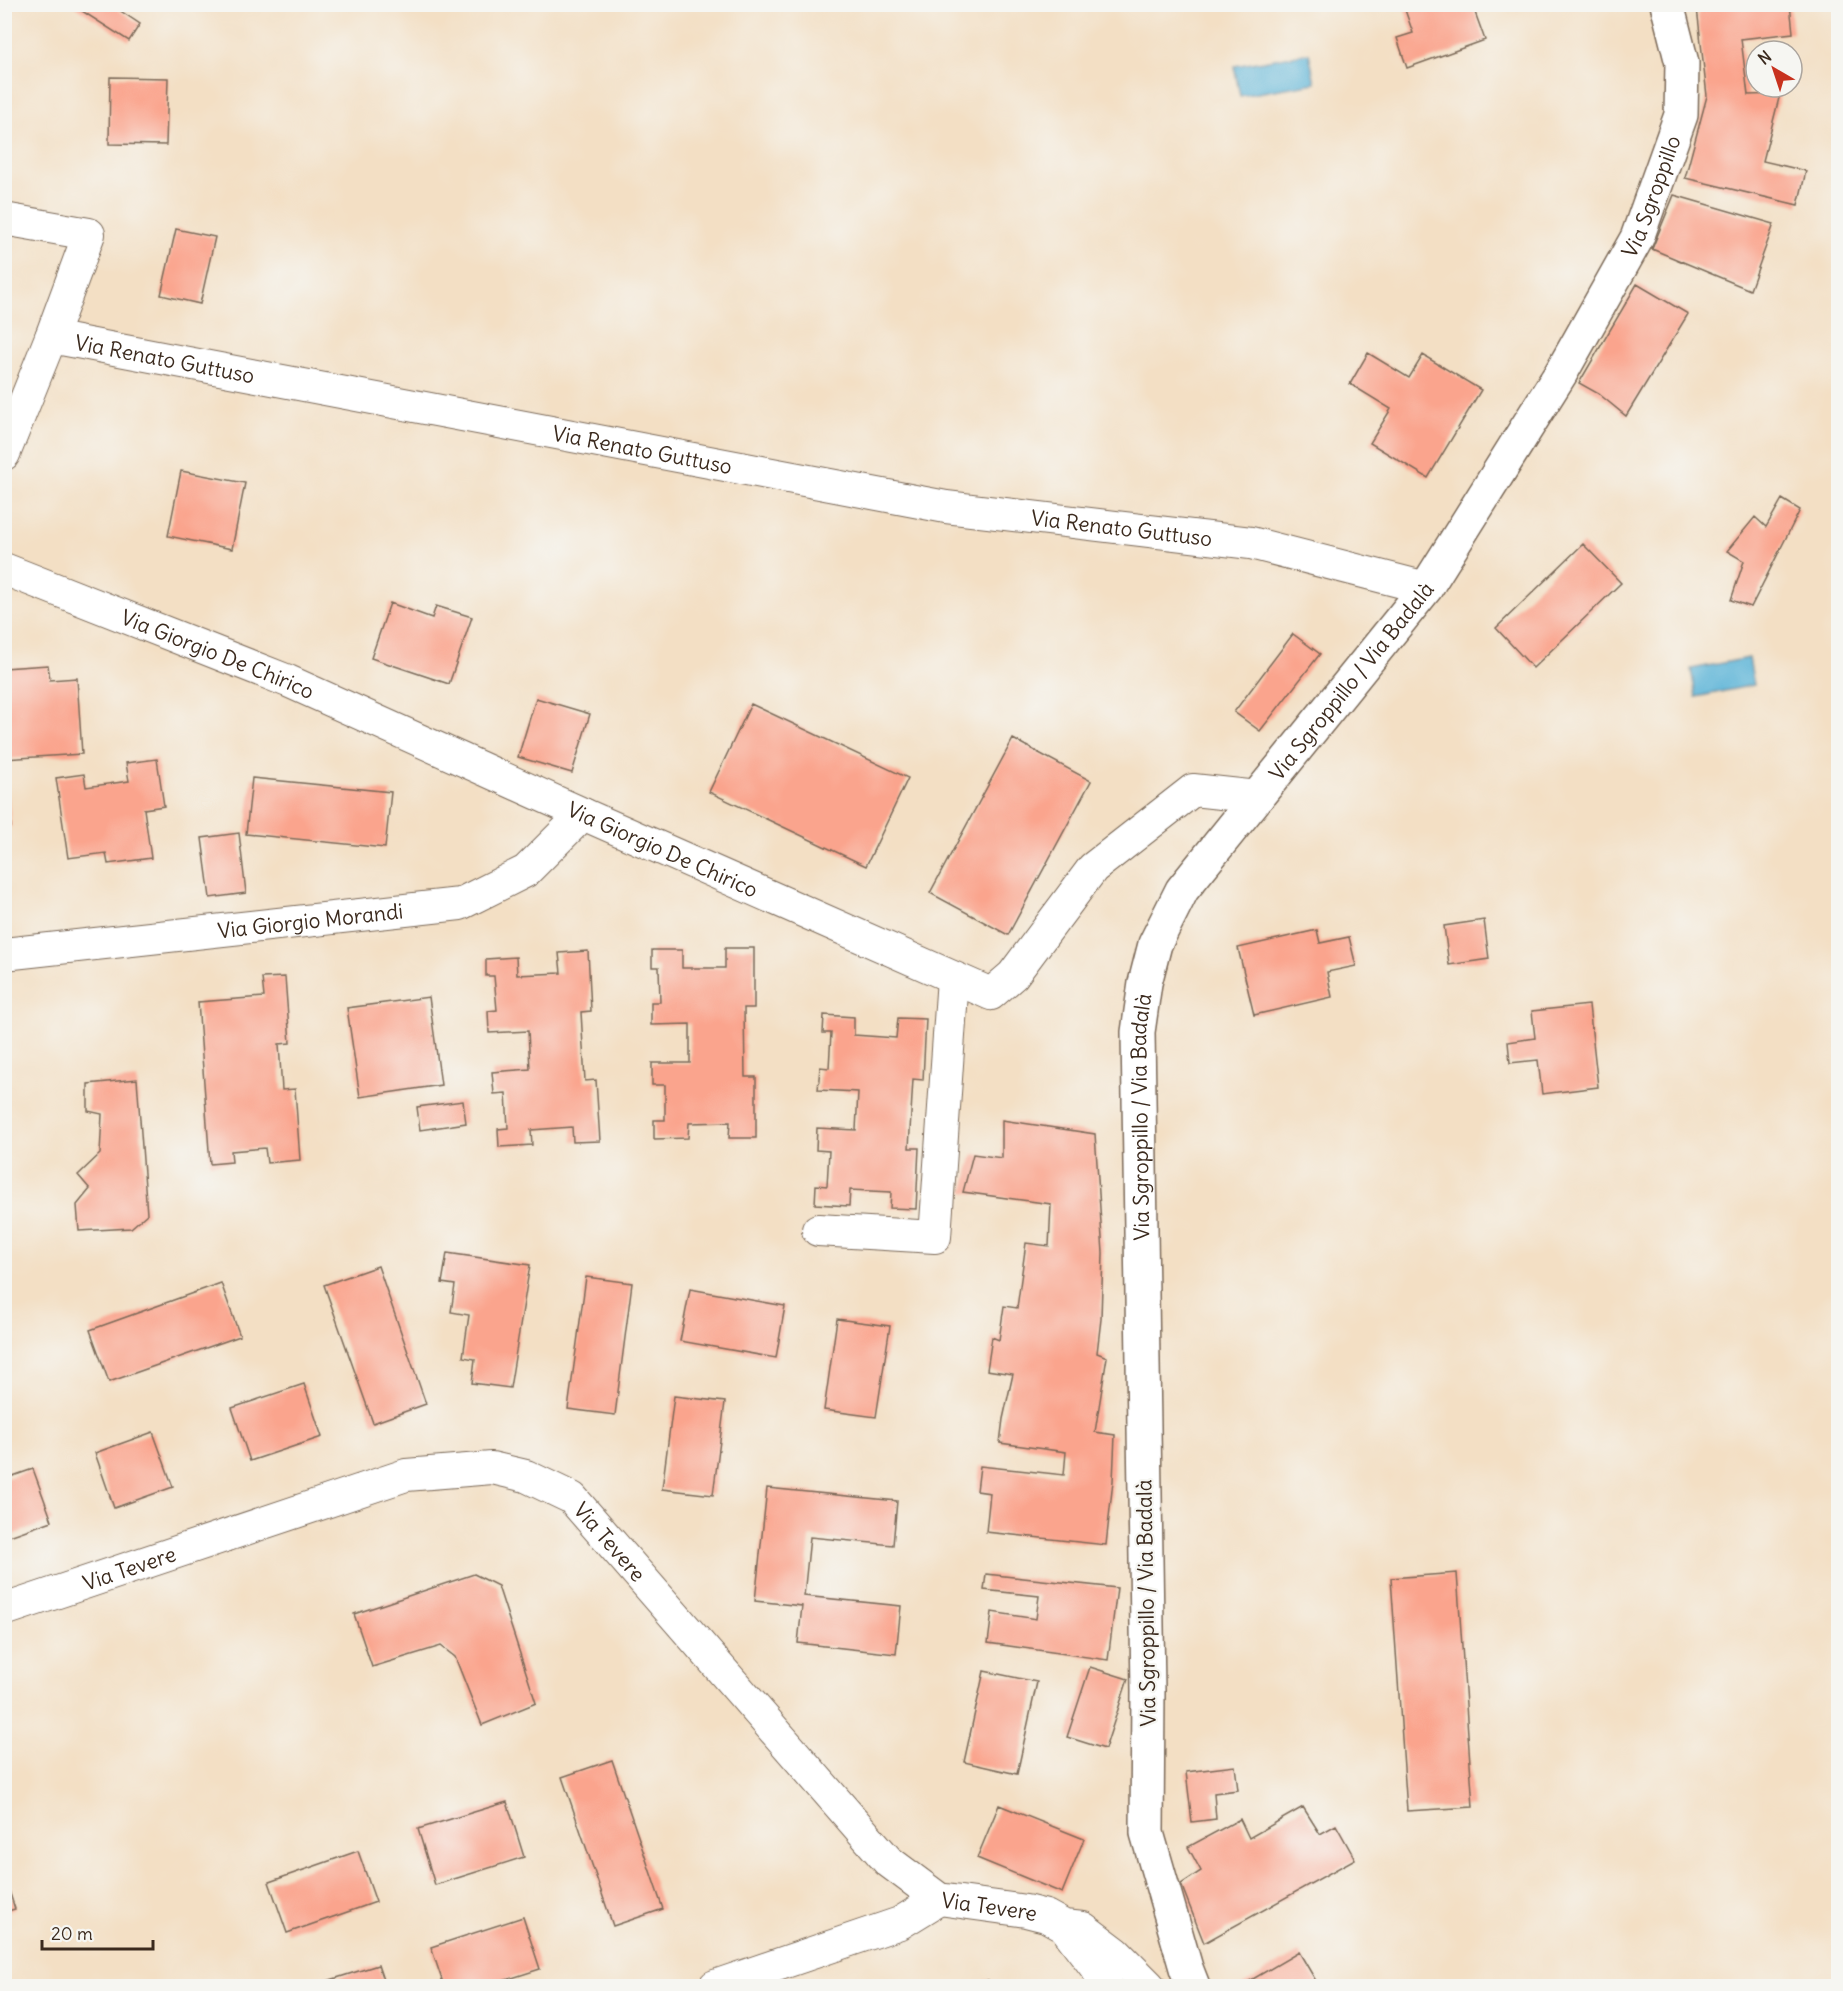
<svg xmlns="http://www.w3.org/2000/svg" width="1843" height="1991" font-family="Delius,sans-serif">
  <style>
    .water { fill: #5ab3d7; stroke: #4a6e7a; stroke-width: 1.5 }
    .building { fill: #faa48d }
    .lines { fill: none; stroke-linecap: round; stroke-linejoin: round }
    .street-casing { stroke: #7b6958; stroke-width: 34 }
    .secondary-casing { stroke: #7b6958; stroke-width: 36 }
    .street { stroke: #fff; stroke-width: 32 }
    .secondary { stroke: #fff; stroke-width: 33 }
    .labels { text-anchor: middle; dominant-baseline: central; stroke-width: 4.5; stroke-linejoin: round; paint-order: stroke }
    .street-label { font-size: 21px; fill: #3b2a1e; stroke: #f6f6f2 }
  </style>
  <rect width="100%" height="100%" fill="#f6f6f2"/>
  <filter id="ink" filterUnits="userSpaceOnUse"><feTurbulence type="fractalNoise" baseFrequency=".0167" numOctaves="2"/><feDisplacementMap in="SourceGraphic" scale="12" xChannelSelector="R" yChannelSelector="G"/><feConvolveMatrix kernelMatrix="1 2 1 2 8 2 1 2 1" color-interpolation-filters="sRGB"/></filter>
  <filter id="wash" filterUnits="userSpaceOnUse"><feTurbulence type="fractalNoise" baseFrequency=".008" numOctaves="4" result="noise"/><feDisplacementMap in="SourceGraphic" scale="24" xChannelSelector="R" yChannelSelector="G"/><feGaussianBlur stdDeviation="1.35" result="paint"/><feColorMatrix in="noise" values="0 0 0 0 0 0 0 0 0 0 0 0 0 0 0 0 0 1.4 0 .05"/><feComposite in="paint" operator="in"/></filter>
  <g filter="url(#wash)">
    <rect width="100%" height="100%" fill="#f3dfc4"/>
    <path class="water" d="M1309,53L1315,83L1240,96L1234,66Z
      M1749,658L1754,685L1696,697L1691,669Z"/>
    <g id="blocks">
      <path class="building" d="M71,4H110L140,24L129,41Z
        M1403,4H1472L1485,40L1407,68L1397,38L1413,33Z
        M1731,4H1790L1793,33L1741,39L1748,95L1780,94L1763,161L1806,171L1798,205L1685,178L1707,96L1697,8Z
        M110,77L168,78L166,145L109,144Z
        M1674,195L1774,224L1750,290L1652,249Z
        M176,229L215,237L200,304L161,295Z
        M1637,284L1688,314L1626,416L1599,394L1579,383Z
        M1368,353L1409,378L1423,355L1481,390L1428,478L1370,443L1391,409L1350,384Z
        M181,471L245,483L232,549L168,536Z
        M1782,499L1800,510L1751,607L1731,600L1744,561L1727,551L1755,517L1766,527Z
        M1583,544L1621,583L1533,668L1496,628Z
        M390,603L432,618L436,606L472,617L449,684L371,658Z
        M1293,634L1320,654L1260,731L1234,712Z
        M48,665L50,680L77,678L82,754L4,759V668Z
        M536,698L590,714L572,773L518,757Z
        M751,704L908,778L866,866L709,792Z
        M1013,739L1091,781L1008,935L930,893Z
        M157,759L164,806L144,809L151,858L108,864L106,853L68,858L56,778L84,774L86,787L129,781L126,763Z
        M252,778L391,792L385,848L246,834Z
        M4,797H8L11,827L4,828Z
        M239,833L246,893L210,898L202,838Z
        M1484,920L1489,959L1449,965L1444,926Z
        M1317,930L1320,943L1349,937L1356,966L1327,972L1332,997L1254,1015L1238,948Z
        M725,948H754V1008H744L745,1077H756V1138H729L730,1122L689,1123L688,1138L654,1139V1120H665V1085H652V1063H690V1024L651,1025V1002H660L659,967H652V950H682V968H725Z
        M588,951L591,1011L581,1012L585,1081L596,1080L600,1141L573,1142L572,1127L531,1130L532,1145L499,1147L498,1129L508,1128L506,1093L494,1094L492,1072L530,1069L528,1031L489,1033L488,1011L497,1010L494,976H486V959L516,957L517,975L561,973L559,953Z
        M285,977L290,1043L279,1044L282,1090L295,1089L300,1160L267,1163L265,1148L231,1151L232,1162L210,1164L198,1002L264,997L262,978Z
        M429,997L441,1085L360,1097L347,1008Z
        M1589,1005L1598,1087L1542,1094L1538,1060L1510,1063L1508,1042L1535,1038L1532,1011Z
        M824,1015L854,1017V1035L896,1038L898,1018L926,1019L923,1080L913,1079L909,1148H919L916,1209L890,1208L891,1192L850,1190L849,1206L815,1204L816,1185L827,1186L829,1151L816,1150L817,1128L856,1130L858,1092L818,1090L820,1067L829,1068L831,1033H823Z
        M137,1079L147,1214L131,1228L79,1231L77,1205L90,1189L78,1175L100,1154L102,1114L88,1111V1084Z
        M463,1101L466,1123L420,1130L417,1107Z
        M1002,1120L1095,1134L1103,1253L1101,1319L1097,1353L1107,1357L1095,1432L1115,1435L1113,1481L1106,1545L986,1532L990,1493L977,1491L980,1466L1064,1475L1066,1452L1000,1443L1003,1419L1013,1374L987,1370L992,1337L999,1340L1004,1306L1017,1308L1026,1243L1049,1246L1051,1204L963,1192L973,1154L1002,1158Z
        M447,1253L530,1265L510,1388L472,1383L475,1359L463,1357L469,1315L451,1312L455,1285L442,1283Z
        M378,1266L426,1404L373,1423L324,1285Z
        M586,1277L632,1283L615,1415L568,1409Z
        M221,1283L240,1336L109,1382L90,1330Z
        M690,1289L785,1306L776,1358L680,1341Z
        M837,1319L890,1326L876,1417L824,1410Z
        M304,1384L322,1437L250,1461L232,1408Z
        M674,1396L725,1402L713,1495L662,1489Z
        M153,1432L173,1487L114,1508L95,1453Z
        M33,1469L52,1521L4,1538V1479Z
        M767,1488L897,1501L893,1545L810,1537L804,1596L901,1606L896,1654L798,1643L802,1606L755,1601Z
        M1457,1573L1473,1807L1407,1811L1391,1578Z
        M474,1574L498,1586L536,1703L482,1725L455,1657L441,1646L372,1667L354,1614Z
        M986,1574L1117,1588L1108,1660L988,1643L992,1612L1036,1619L1039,1596L984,1590Z
        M1090,1667L1128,1679L1105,1749L1067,1737Z
        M984,1671L1037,1682L1017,1774L964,1762Z
        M612,1760L663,1909L613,1926L562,1777Z
        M1235,1766L1238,1790L1214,1793L1216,1819L1192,1822L1186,1772Z
        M507,1802L524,1857L435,1885L418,1829Z
        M999,1805L1084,1839L1062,1893L977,1858Z
        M1303,1807L1320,1834L1336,1825L1355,1859L1204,1943L1181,1884L1201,1871L1188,1847L1240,1819L1249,1838Z
        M358,1851L376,1902L287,1933L269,1882Z
        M5,1878L15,1909L4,1912V1879Z
        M523,1917L540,1969L487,1986H444L431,1947Z
        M1299,1952L1319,1986H1241Z
        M378,1965L385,1986H311Z
        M988,1980L990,1986H969Z"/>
    </g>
  </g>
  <g filter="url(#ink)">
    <use href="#blocks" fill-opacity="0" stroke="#7b6958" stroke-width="1.5"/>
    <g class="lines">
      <g class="street-casing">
        <g id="street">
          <path id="s1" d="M4,219L89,234L51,337L946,507L1251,543L1426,588"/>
          <path d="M4,454L51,337"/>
          <path id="s2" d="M4,569L288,681L583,814L991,994L1013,975L1093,868L1193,790L1258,797"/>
          <path id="s3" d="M4,954L460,904L526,871L583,814"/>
          <path d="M818,1230L935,1237L953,978"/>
          <path id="s4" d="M4,1610L406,1475L492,1468L526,1476L572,1498L888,1861L939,1899L1026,1911L1046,1916L1064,1926L1083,1928L1116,1953L1149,1986"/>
          <path d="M1065,1927L1097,1969L1106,1986"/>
          <path d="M715,1986L900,1923L939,1899"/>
        </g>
      </g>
      <g class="secondary-casing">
        <g id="secondary">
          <path id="s5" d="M1193,1986L1186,1968L1147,1833L1148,1691L1138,1032L1145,983L1155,944L1182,890L1426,588L1561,373L1637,238L1681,115L1682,63L1667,4"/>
        </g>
      </g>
      <use href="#street" class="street"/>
      <use href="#secondary" class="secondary"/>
    </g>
  </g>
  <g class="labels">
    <g class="street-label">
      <text stroke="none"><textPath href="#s5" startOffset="1952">Via Sgroppillo</textPath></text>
      <text stroke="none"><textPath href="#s1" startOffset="312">Via Renato Guttuso</textPath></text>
      <text stroke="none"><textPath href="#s1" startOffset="798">Via Renato Guttuso</textPath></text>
      <text stroke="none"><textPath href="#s1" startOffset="1284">Via Renato Guttuso</textPath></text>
      <text stroke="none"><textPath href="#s2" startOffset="230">Via Giorgio De Chirico</textPath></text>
      <text stroke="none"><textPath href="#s5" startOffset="1380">Via Sgroppillo / Via Badalà</textPath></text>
      <text stroke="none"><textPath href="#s2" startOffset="716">Via Giorgio De Chirico</textPath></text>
      <text stroke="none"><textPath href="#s3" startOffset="308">Via Giorgio Morandi</textPath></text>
      <text stroke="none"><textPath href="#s5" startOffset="876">Via Sgroppillo / Via Badalà</textPath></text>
      <text stroke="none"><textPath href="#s4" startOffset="654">Via Tevere</textPath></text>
      <text stroke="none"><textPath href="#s4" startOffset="132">Via Tevere</textPath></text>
      <text transform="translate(1146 1603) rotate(-91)">Via Sgroppillo / Via Badalà</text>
      <text stroke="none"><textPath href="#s4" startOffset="1192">Via Tevere</textPath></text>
    </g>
  </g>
  <rect width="1843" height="1991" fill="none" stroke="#f6f6f2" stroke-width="24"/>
  <g transform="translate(1774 69) rotate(321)"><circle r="28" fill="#f6f6f2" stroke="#aba49d" stroke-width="1.5"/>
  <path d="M0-4.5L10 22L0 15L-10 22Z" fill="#c8321e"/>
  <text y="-9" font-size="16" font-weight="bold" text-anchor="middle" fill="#3b2a1e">N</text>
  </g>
  <path d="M42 1940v9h111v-9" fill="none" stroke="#3b2a1e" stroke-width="3"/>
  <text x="51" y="1940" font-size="18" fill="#3b2a1e" stroke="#f6f6f2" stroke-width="4.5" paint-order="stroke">20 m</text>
</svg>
